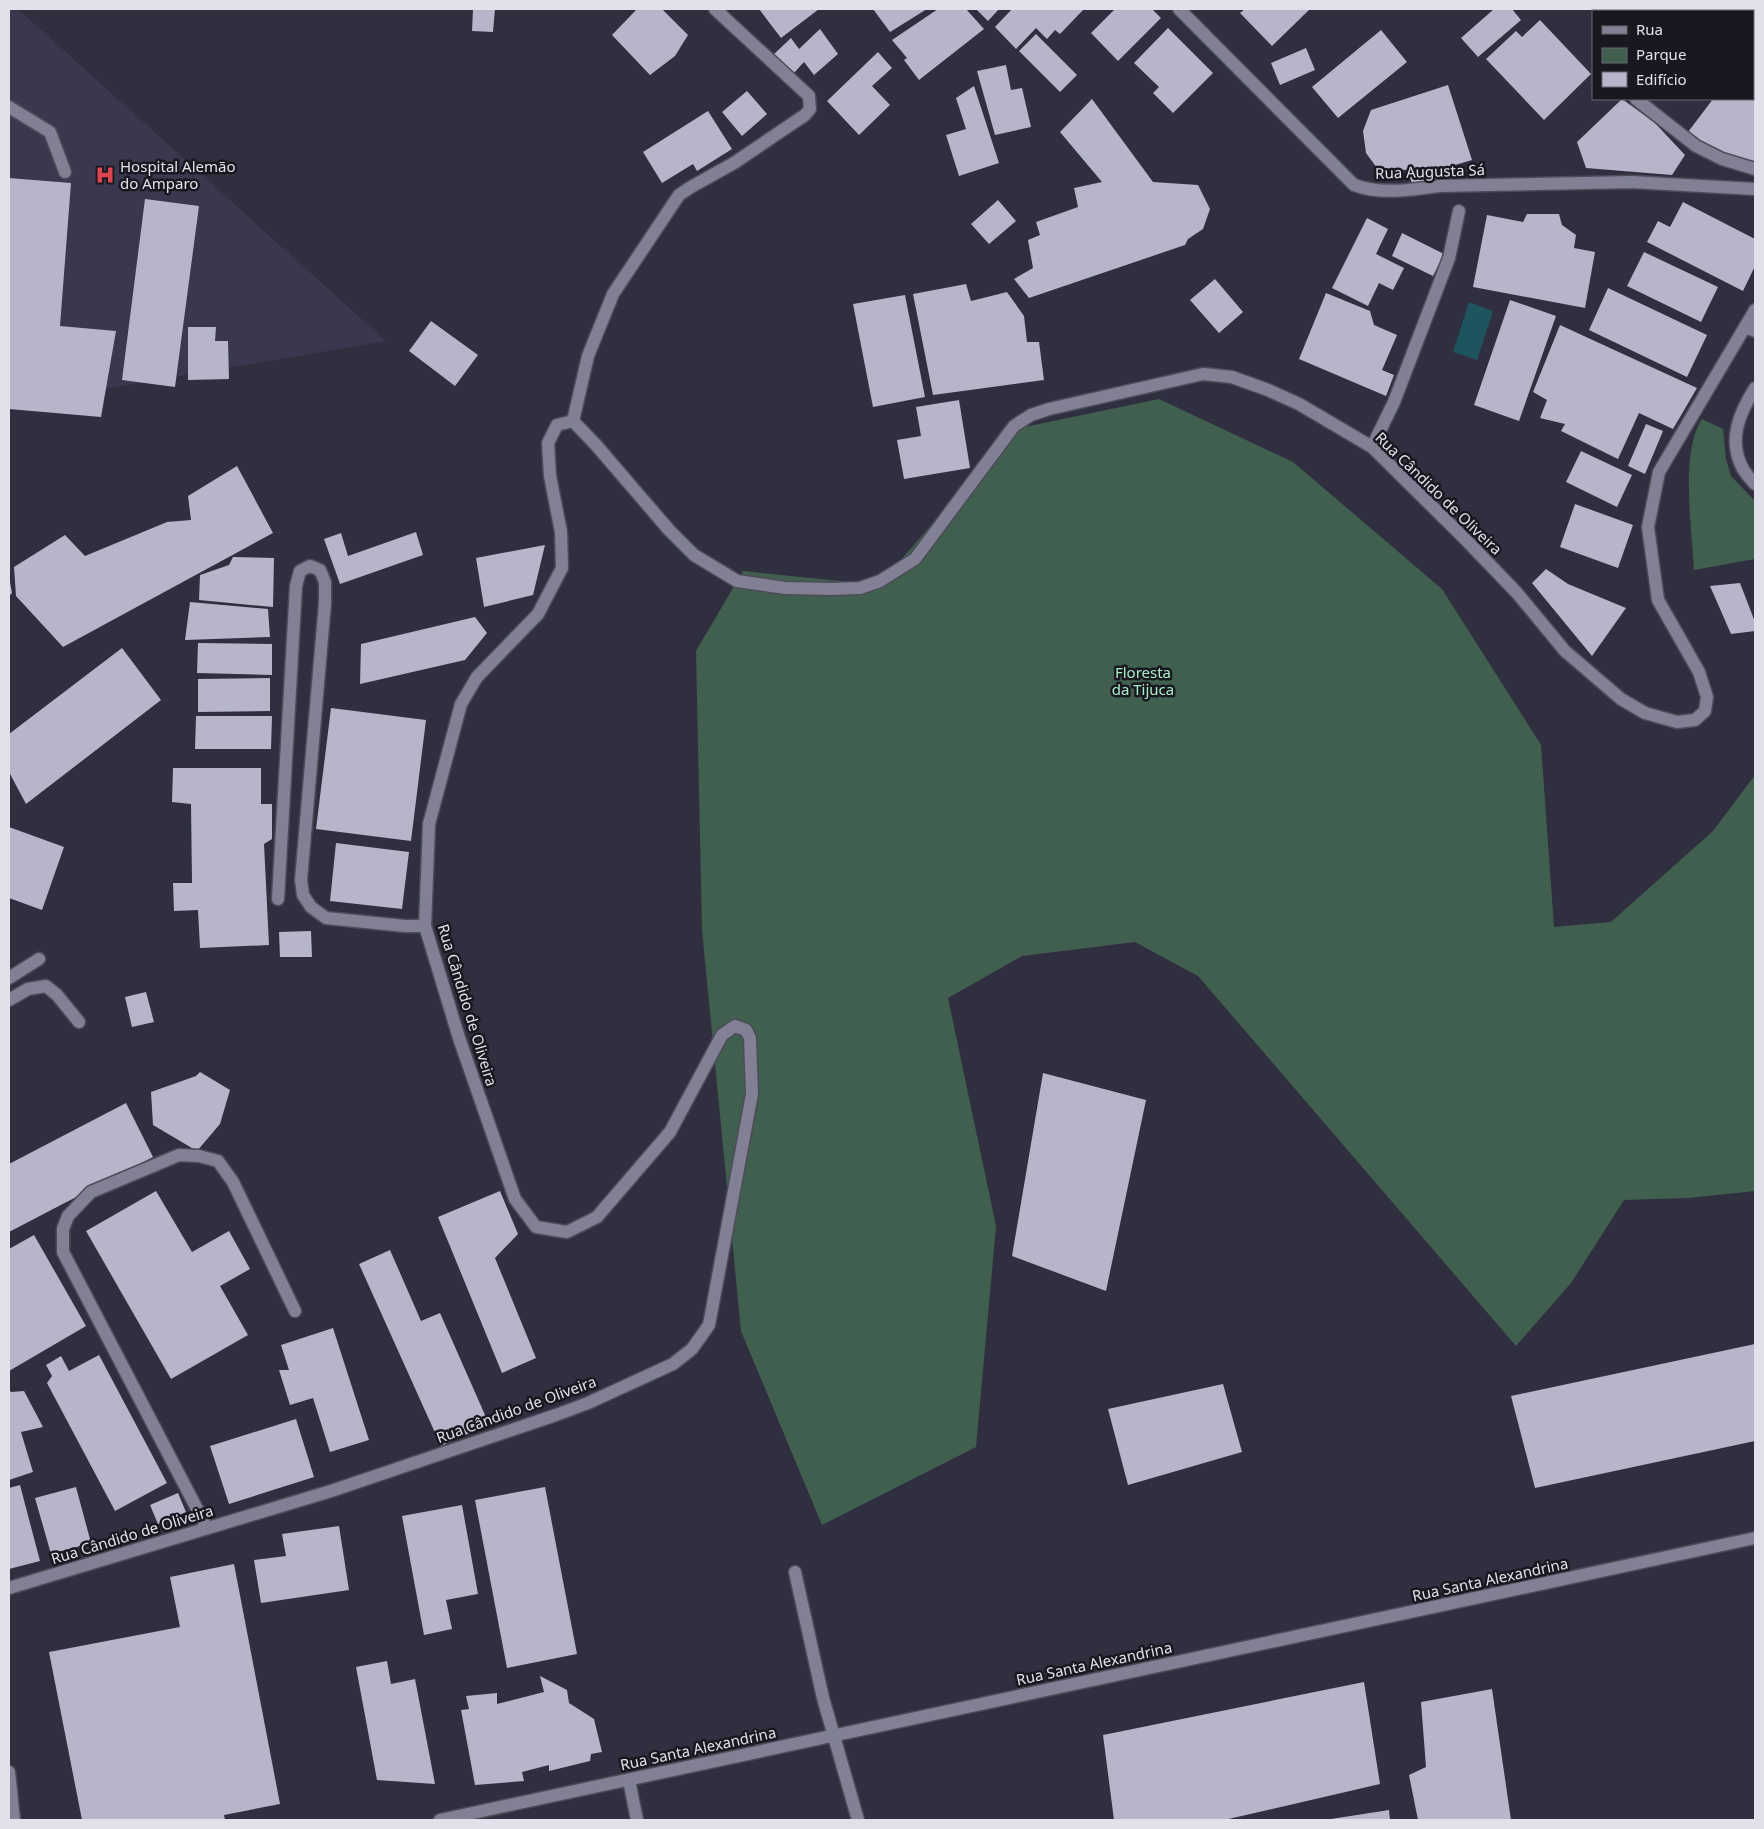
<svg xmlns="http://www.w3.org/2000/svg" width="1764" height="1829" font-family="'Noto Sans',sans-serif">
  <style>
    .built { fill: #39384e }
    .green { fill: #415f4e }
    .water { fill: #1e545e }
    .building { fill: #b6b5ca }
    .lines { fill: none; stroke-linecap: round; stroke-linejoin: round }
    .service-casing { stroke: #4c4c59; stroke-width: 15 }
    .minor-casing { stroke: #4c4c59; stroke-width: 15 }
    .service { stroke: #818094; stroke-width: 12 }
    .minor { stroke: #818094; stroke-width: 12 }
    .labels { text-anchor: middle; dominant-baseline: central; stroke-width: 5; stroke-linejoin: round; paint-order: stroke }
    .poi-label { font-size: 15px; fill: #e1e1ec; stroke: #191820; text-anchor: start }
    .street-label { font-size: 15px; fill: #e1e1ec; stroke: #191820 }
    .park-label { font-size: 15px; fill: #a8edc5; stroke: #191820 }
  </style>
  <rect width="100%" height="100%" fill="#302f40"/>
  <path class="built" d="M9,9H18L386,341L9,405Z"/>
  <path class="green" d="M1159,399L1293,462L1442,589L1541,745L1554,927L1611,922L1713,831L1755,775V1191L1688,1198L1624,1200L1571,1283L1516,1346L1198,976L1135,942L1022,956L948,998L996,1226L976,1447L822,1525L741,1331L702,930L696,651L743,571L879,585L1015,429Z
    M1702,419L1723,429L1726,459L1731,476L1755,501V559L1694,570C1692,531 1680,451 1702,419Z"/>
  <path class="water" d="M1469,302L1493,311L1477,360L1453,352Z"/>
  <path class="building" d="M473,9H495L493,32L472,31Z
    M637,9H662L688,35L675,56L650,75L612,35Z
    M759,9H819L781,38Z
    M873,9H927L890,32Z
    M938,9H966L984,29L919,80L904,60L907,58L892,40Z
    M976,9H999L988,21Z
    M1012,9H1084L1060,34L1055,30L1047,39L1036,28L1016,49L995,27Z
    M1115,9H1152L1161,18L1118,61L1091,33Z
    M1245,9H1310L1272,46L1240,13Z
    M1494,9H1512L1521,20L1478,57L1461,38Z
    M1634,9H1686L1689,11H1632Z
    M1540,20L1591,74L1544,120L1486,59L1516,31L1522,37Z
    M1168,28L1213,73L1173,113L1153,93L1159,87L1134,63Z
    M820,29L838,54L814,75L804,62L793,74L773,55L791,38L799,49Z
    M1381,30L1407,62L1338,118L1312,87Z
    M1036,34L1077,75L1060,92L1019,51Z
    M1755,42V63L1753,61V44Z
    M1306,48L1315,70L1280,85L1271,63Z
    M878,52L892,68L872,86L890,105L859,135L827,101Z
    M1006,65L1011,90L1022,88L1031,127L995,135L977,71Z
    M1753,71L1755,73V166L1727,159L1688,132L1713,99H1753Z
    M1448,85L1472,160L1445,168V176L1414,188L1407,170L1377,168L1366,153L1363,131L1371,110Z
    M974,86L999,163L959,176L946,135L966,129L956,98Z
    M747,91L767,114L742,136L722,112Z
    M1092,99L1153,182L1198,185L1210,209L1203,229L1188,239L1185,245L1029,298L1014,279L1033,268L1028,240L1040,235L1036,222L1078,207L1074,188L1102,182L1060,132Z
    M1622,99L1654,122L1685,155L1672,175L1586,168L1577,142Z
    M708,111L732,149L697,171L693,164L662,183L643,152Z
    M9,178L71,183L60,326L116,331L101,417L9,409Z
    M145,199L199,206L175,387L122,380Z
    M998,200L1016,221L989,244L971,224Z
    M1683,202L1755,239V266L1743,291L1647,242L1658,221L1670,227Z
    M1527,214H1559L1562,225L1576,235L1574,248L1595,252L1585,308L1473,287L1487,215L1523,222Z
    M1367,218L1388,229L1376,254L1404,268L1393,290L1379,283L1368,306L1332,288Z
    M1402,233L1444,254L1433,276L1392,256Z
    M1644,252L1718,287L1701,322L1627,286Z
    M1215,279L1243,312L1219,333L1190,300Z
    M966,284L971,301L1007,292L1024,316L1027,342H1039L1044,380L933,395L913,294Z
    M1608,288L1707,335L1687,377L1589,330Z
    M1326,293L1370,311L1374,325L1397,335L1382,370L1394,375L1386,396L1299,359Z
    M905,295L925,397L873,407L853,304Z
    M1510,300L1556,316L1519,421L1474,405Z
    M431,321L478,355L455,386L409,351Z
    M1560,325L1697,388L1673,429L1639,413L1618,459L1561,431L1565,424L1540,418L1547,400L1533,392Z
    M188,327H216L215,341H228L229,379L188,380Z
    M959,400L970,468L904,479L897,440L921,436L916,407Z
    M1646,424L1663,431L1645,474L1628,466Z
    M1581,451L1632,475L1617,507L1566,482Z
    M237,466L273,533L63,647L16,596L14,567L65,535L85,556L167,522L191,520L188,496Z
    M1575,504L1633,525L1618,568L1560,547Z
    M416,532L423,555L340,584L324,539L341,533L348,556Z
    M545,545L533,595L484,607L476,558Z
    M233,557L274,558L273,607L199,600L200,575L229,565Z
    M1546,569L1568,584L1626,608L1592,656L1532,583Z
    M10,582L12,593L9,596V583Z
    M1740,583L1755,622V631L1731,634L1710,586Z
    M190,602L268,609L270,637L185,640Z
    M475,617L487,633L465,660L360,684L361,644Z
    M198,643L272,644V675L197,673Z
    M122,648L161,700L26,804L9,772V734Z
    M270,678V711L198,712V679Z
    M331,708L426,720L411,841L316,829Z
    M196,716H272L271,749H195Z
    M173,768H261V804H272V839L264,844L269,945L200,948L198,910L174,911L173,883H192L191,804L172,802Z
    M9,827L64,847L42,910L9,898Z
    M336,843L409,852L402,909L330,901Z
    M311,931L312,957H280L279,932Z
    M146,992L154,1022L132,1027L125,997Z
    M200,1072L230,1090L220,1124L197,1151L153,1125L151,1092L196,1076Z
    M1043,1073L1146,1100L1106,1291L1012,1256Z
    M126,1103L153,1157L9,1232V1164Z
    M156,1191L192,1252L229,1231L250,1269L220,1286L248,1335L171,1379L86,1231Z
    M500,1191L518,1234L495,1258L536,1358L502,1373L438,1217Z
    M34,1235L86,1326L9,1371V1249Z
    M390,1250L421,1321L440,1313L489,1424L441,1446L359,1264Z
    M333,1328L369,1440L330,1452L313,1398L290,1405L279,1370H289L281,1345Z
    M1755,1344V1441L1535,1488L1511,1396Z
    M99,1355L167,1483L115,1511L47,1383L52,1376L46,1365L61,1356L69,1371Z
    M1223,1384L1242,1452L1128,1485L1108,1409Z
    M9,1389L11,1392L24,1391L43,1427L21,1432L33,1472L9,1480Z
    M296,1419L314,1477L229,1504L210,1446Z
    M20,1485L40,1561L9,1569V1488Z
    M76,1487L91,1543L51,1554L35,1498Z
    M545,1487L577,1654L507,1668L475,1500Z
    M178,1493L186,1512L158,1524L150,1505Z
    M462,1505L478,1594L446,1600L452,1629L424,1635L402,1516Z
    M339,1526L349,1590L261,1603L254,1560L286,1556L282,1534Z
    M234,1564L280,1804L224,1815L225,1820H82L49,1652L180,1627L170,1577Z
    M387,1661L391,1684L415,1679L435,1784L377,1780L356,1667Z
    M540,1676L567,1690L569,1703L594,1719L602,1752L591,1754L590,1761L549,1771V1765L522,1772L524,1781L475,1785L461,1710L469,1709L466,1696L497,1693V1704L544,1692Z
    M1364,1682L1380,1784L1224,1820H1114L1103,1735Z
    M1492,1689L1511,1820H1418L1409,1775L1426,1767L1421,1702Z
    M1389,1810L1390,1820H1331V1819Z"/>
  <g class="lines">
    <g class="service-casing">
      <path id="service" d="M1636,99L1696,146L1722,159L1755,169
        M9,107L50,132L65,172
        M1745,327L1755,331
        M1755,388C1740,412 1727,440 1743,469C1746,474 1751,480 1755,484
        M573,421L588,356L613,294L679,195L691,187L734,163L805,115L810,109L809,96L715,9
        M1372,447L1394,402L1449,258L1459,211
        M278,899L296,586L300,571L310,566L320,570L325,582V603L301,880L303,895L311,907L326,918L405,926H425
        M9,978L39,959
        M9,1000L28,989L46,986L57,995L79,1022
        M207,1528L63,1252V1229L68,1216L91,1192L179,1155L199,1156L218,1161L233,1182L295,1311
        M795,1572L823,1698L858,1820
        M629,1780L637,1820"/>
    </g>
    <g class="minor-casing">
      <path id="minor" d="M1179,9L1354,185C1381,195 1412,190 1439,186L1631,182L1755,189
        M9,1588L331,1491L556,1415L588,1403L673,1364L692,1349L709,1325L752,1094L750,1038L746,1030L735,1026L722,1035L670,1132L597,1217L567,1232L536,1227L515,1199L459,1038L425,926L429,824L461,704L477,677L538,614L562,568L561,532L550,476L548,443L557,425L573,421L596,445L669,530L694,555L737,581L785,588L831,589L860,588L880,581L915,559L1014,426L1031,415L1049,409L1203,374L1232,377L1268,390L1299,404L1372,447L1467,541L1517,593L1565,651L1621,699L1645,713L1677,722L1695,720L1705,711L1707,697L1699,672L1658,600L1648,527L1659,472L1755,310
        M9,1772L14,1820
        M440,1820L1755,1538"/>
    </g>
    <use href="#service" class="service"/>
    <use href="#minor" class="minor"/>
  </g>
  <defs>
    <g id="hospital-bare" transform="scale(1.5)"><path d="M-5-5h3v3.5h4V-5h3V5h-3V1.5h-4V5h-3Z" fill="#e0444e" stroke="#191820" stroke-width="2.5" paint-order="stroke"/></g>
  </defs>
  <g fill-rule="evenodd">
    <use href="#hospital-bare" x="105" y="175"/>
  </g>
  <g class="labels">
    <g class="poi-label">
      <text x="120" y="166">Hospital Alemão<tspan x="120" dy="17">do Amparo</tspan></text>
    </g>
    <g class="street-label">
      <text transform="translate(1430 171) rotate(-2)">Rua Augusta Sá</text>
      <text transform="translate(1439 493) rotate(44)">Rua Cândido de Oliveira</text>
      <text transform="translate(468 1005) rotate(73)">Rua Cândido de Oliveira</text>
      <text transform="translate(516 1409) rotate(-20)">Rua Cândido de Oliveira</text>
      <text transform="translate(132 1534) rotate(-17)">Rua Cândido de Oliveira</text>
      <text transform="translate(1490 1579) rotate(-12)">Rua Santa Alexandrina</text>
      <text transform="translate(1094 1663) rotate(-12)">Rua Santa Alexandrina</text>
      <text transform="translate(698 1748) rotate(-12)">Rua Santa Alexandrina</text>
    </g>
    <g class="park-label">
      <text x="1143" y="672">Floresta<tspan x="1143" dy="17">da Tijuca</tspan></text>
    </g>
  </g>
  <rect width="1764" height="1829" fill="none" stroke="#e1e1ec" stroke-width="20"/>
  <rect x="1592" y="10" width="162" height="90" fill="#191820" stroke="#696872"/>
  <rect x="1602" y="26" width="25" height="8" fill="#818094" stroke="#696872"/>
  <text x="1636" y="35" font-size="15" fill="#e1e1ec">Rua</text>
  <rect x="1602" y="48" width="25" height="15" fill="#415f4e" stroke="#696872"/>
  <text x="1636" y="60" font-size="15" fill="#e1e1ec">Parque</text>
  <rect x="1602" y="72" width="25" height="15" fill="#b6b5ca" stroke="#696872"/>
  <text x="1636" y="85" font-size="15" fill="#e1e1ec">Edifício</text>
</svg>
